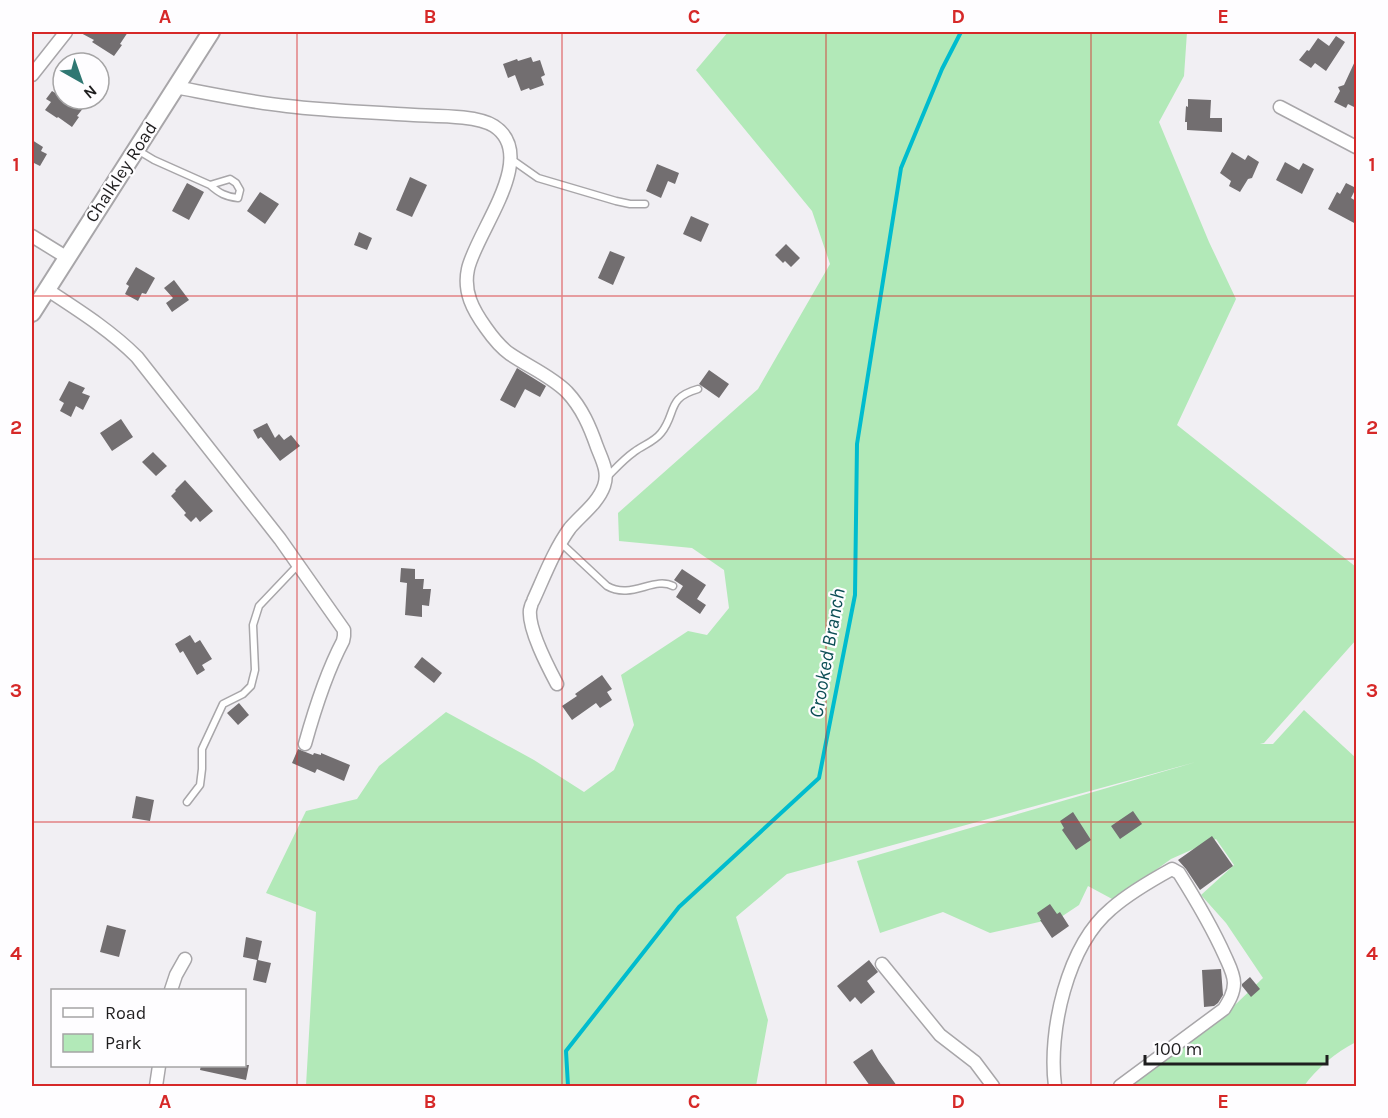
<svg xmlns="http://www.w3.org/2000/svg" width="1388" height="1118" font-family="Karla,sans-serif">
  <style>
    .green { fill: #b2e9b8 }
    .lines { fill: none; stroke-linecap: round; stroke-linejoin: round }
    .stream { stroke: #00bcce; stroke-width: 4 }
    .building { fill: #726e70 }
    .lane-casing { stroke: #a8a6a9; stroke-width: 9 }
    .street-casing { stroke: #a8a6a9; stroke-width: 15 }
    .secondary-casing { stroke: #a8a6a9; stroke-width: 20 }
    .lane { stroke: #fff; stroke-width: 6 }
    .street { stroke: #fff; stroke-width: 12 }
    .secondary { stroke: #fff; stroke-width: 16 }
    .grid { fill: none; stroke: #d62828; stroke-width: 1.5; stroke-opacity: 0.55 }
    .labels { text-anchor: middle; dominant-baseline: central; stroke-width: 4.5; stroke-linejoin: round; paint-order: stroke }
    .street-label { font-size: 18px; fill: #1f1e1f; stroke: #fefdff }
    .water-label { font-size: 20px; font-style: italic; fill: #0b4d54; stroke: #fefdff }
    .neatline { fill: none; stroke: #d62828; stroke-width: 2 }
    .grid-label { font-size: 20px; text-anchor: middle; font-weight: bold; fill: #d62828 }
  </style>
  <rect width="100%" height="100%" fill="#f1eff3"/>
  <path class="green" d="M728,32H1187L1184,76L1159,122L1209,242L1236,299L1177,425L1356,567V640L1264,743L1260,744H1273L1304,710L1356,758V1042C1335,1053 1318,1067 1304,1086H1129L1237,1003L1263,978L1226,923L1201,895L1234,865L1216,839L1171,859L1114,900L1088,886L1079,905L1061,917L990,933L943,912L880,933L857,861L1196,762L787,874L736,917L768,1020L756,1086H306L316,912L266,893L306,811L357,799L379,766L446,712L534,760L584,792L614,770L634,725L621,675L688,631L707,635L729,608L724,570L692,548L619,541L618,513L758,389L830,264L812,211L696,70Z"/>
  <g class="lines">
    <path class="stream" d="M568,1086L566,1051L679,907L819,778L855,595L857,444L901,168L942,69L961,32"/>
  </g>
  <path class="building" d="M79,32H128L120,44L122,45L114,56L92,42L94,40Z
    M1336,36L1345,42L1326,71L1315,63L1311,68L1299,60L1307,50L1309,51L1318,38L1329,46Z
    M531,57L533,62L540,60L545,75L541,77L544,85L530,90L529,88L521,91L515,75L508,78L503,64L517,59L518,61Z
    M1356,59V108L1348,104L1346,108L1334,102L1340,91L1338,87L1344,85Z
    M63,86V99H74L84,107L77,116L79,117L72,127L58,117L57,118L45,110L51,102L46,99L52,91L57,94Z
    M1188,99L1211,100L1210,118H1222V132L1187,130V122H1185L1186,106L1188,107Z
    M32,140L43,147L41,151L47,154L40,166L34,163L32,168Z
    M1232,152L1245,160L1248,155L1259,162L1252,178L1248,179L1240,192L1229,186L1231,181L1220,173Z
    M1285,162L1299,170L1303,163L1314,169L1302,194L1276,180Z
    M657,164L679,173L675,184L668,181L661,198L646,191Z
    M410,177L427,185L412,217L396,210Z
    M187,183L204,192L189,220L172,211Z
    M1346,183L1356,188L1351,198L1356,201V224L1328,209L1337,192L1340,194Z
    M260,192L279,204L265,224L247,211Z
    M691,216L709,224L701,242L683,234Z
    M359,232L372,238L367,250L354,245Z
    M786,244L800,258L791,267L785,261L783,263L775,255Z
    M610,251L625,257L613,285L598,278Z
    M136,267L155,278L146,294L142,293L138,301L125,294L129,286L126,284Z
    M174,280L189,300L172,312L166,303L173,298L164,288Z
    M517,368L546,386L540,397L525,389L515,408L500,400Z
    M709,370L729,384L719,398L699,384Z
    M69,381L85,388L82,393L90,396L83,410L76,406L71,417L60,411L64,403L59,400Z
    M121,419L133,437L112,451L100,433Z
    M267,423L275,438L279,434L284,440L291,435L300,446L280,461L261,437L258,439L253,430Z
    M153,452L167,466L156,476L142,462Z
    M185,480L213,511L200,522L196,517L191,522L184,515L186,513L171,496L176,491L175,490Z
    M401,568L415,569V579H424L423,589H431L429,606L422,605V617L405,615L407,583L400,582Z
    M682,569L706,585L697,599L706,605L700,614L676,597L683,586L674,580Z
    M190,635L195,643L200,640L212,659L202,665L205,670L197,675L183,651L180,653L175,644Z
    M422,657L442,673L434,683L414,667Z
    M602,675L612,689L607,692L612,700L600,708L596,703L572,720L562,706L577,696L575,694Z
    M239,703L249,715L238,725L227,713Z
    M298,749L313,755L314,753L321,755V753L350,765L344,781L317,769L315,773L292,763Z
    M136,796L154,800L150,821L132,818Z
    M1133,811L1142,824L1120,839L1111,826Z
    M1073,812L1091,840L1076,850L1062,830L1064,828L1060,821Z
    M1212,836L1233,866L1200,890L1186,869L1178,860Z
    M1050,904L1057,914L1060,912L1069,926L1052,938L1040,920H1041L1037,913Z
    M107,925L126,930L119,957L100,952Z
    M246,937L262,941L258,960L271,963L266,983L253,980L257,960L243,957Z
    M869,960L878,972L867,981L875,992L861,1004L855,997L850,1002L837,986Z
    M1221,969L1223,995L1218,1003L1214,1006L1204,1007L1202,970Z
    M1250,977L1260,989L1251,997L1242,986V984Z
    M872,1049L879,1061L897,1086H870L853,1062Z
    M201,1065H249L246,1080L200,1070Z"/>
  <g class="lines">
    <g class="lane-casing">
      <path id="lane" d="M139,151L154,160L210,185L230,179L236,183L240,190L238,198C226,197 219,193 210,185
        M511,159L538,178L616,201L630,204H645
        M607,477C616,468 624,459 634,452C643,445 654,442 661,433C677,413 666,398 698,389
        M561,543L607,586C631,600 654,576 673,586
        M187,802L200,785L202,769V749L223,704L243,694L251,686L255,670L253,625L259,606L298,565"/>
    </g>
    <g class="street-casing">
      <path id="street" d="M32,75L66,32
        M175,87C212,94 249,102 287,106C329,111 371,112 414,115C434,116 477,115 494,126C540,156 476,232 468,269C463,292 473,310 486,328C493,338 500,347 510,354C529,367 551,376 567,392C582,408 590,427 597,447C602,460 609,472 604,486C598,503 581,515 570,528C554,550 544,577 533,601C532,601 530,610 530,610C528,629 548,667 557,684
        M1280,107L1356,147
        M32,236L66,257
        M46,289C78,310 110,330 137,357L280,539L344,630V636L343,641C326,673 315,708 305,744
        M882,964L940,1035L975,1062L993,1086
        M171,990L176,975L185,959
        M156,1086L159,1066
        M1055,1086C1048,1031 1067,946 1111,909C1128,894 1152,880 1172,869L1179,873C1196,900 1212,927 1225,956C1229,965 1234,974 1234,983C1234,993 1229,1001 1224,1009L1120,1086"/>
    </g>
    <g class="secondary-casing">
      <path id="secondary" d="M32,313L211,32"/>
    </g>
    <use href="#lane" class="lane"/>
    <use href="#street" class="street"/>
    <use href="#secondary" class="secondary"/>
  </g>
  <path class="grid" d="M297,32V1086M562,32V1086M826,32V1086M1091,32V1086M32,296H1356M32,559H1356M32,822H1356"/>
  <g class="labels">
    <g class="street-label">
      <text transform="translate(121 172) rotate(-57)">Chalkley Road</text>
    </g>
    <g class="water-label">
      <text transform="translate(827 653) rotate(-80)">Crooked Branch</text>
    </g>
  </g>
  <rect width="1388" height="1118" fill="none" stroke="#fefdff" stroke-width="66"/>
  <rect x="51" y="989" width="195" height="78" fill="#fefdff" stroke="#a5a4a5" stroke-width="1.5"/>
  <rect x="63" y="1008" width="30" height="9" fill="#ffffff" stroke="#a5a4a5" stroke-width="1.5"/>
  <text x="105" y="1019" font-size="18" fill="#1f1e1f">Road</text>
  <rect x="63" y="1034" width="30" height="18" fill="#b2e9b8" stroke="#a5a4a5" stroke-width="1.5"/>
  <text x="105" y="1049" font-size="18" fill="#1f1e1f">Park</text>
  <g transform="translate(81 81) rotate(140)"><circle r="28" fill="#fefdff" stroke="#a5a4a5" stroke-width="1.5"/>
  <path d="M0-4.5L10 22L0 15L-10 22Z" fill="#2f7772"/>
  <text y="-9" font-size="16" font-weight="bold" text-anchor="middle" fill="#1f1e1f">N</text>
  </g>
  <path d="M1145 1055v9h182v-9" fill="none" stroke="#1f1e1f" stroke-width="3"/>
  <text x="1154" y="1055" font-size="18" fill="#1f1e1f" stroke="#fefdff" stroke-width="4.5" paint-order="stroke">100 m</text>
  <rect x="33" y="33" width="1322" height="1052" class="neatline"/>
  <g class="grid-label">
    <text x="165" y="23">A</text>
    <text x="430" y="23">B</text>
    <text x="694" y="23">C</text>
    <text x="958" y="23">D</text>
    <text x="1223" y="23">E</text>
    <text x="16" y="171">1</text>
    <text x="1372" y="171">1</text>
    <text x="16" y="434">2</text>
    <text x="1372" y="434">2</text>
    <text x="16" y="697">3</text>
    <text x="1372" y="697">3</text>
    <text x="16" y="960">4</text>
    <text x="1372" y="960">4</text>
    <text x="165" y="1108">A</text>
    <text x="430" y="1108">B</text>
    <text x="694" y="1108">C</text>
    <text x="958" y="1108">D</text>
    <text x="1223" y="1108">E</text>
  </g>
</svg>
